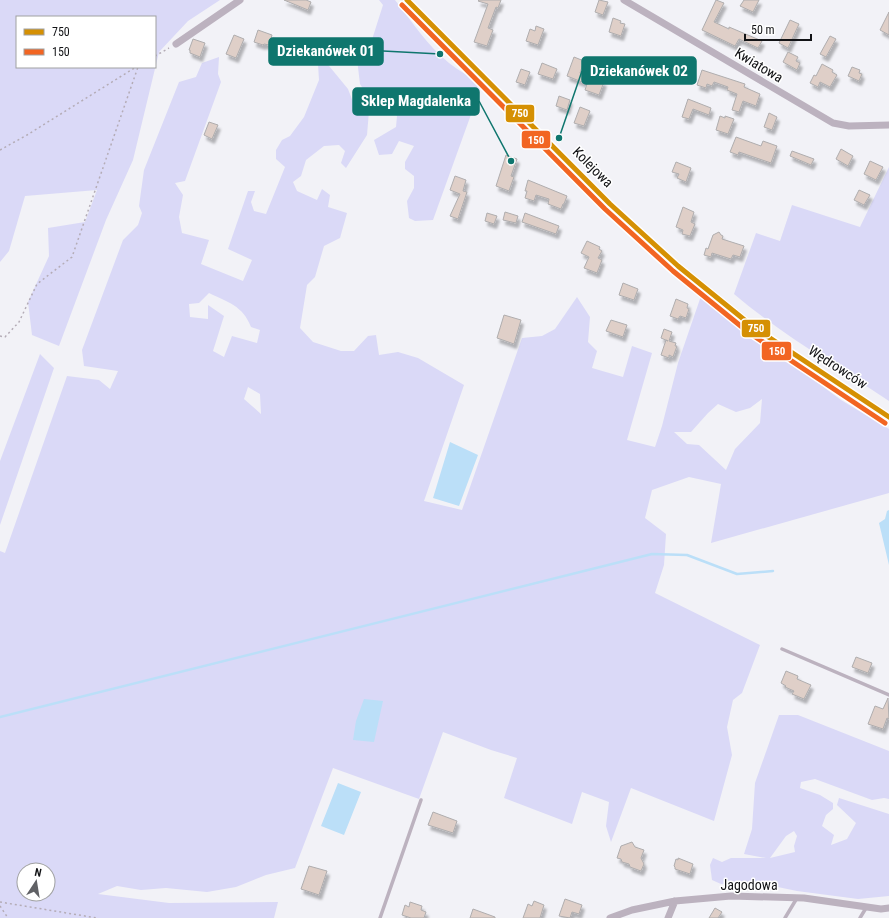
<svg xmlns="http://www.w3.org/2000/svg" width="889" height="918" font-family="'Roboto Condensed',sans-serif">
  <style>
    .green { fill: #dad9f7; fill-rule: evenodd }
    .water { fill: #bbdff8 }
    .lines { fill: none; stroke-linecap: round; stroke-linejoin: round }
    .stream { stroke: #bbdff8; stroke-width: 2.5 }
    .building { fill: #dfcfc8; stroke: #afadae; filter: url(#shadow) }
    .path { stroke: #b4acb6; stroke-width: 1.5; stroke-dasharray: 2 3; stroke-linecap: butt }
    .lane { stroke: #bcb2bf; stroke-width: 3.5 }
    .street { stroke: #bcb2bf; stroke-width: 7 }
    .bus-1-casing { stroke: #fff; stroke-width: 8 }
    .bus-2-casing { stroke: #fff; stroke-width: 8 }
    .bus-1 { stroke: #d59003; stroke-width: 5 }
    .bus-2 { stroke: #f26522; stroke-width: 5 }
    .labels { text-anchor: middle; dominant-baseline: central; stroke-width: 3; stroke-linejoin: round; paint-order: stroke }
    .street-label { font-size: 14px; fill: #121316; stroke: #fff }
    .leader { fill: none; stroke: #0f766e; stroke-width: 1.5 }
    .callout-dot { fill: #0f766e; stroke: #fff; stroke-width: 1.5 }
    .callout { fill: #0f766e; stroke: #0f766e; stroke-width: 1.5 }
    .callout-label { font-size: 15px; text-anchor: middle; font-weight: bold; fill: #fff }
    .line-badge { stroke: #fff; stroke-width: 1.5 }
    .badge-label { font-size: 11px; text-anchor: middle; font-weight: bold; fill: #fff }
  </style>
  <defs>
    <filter id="shadow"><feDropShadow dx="2.5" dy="4.5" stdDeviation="1" flood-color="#0004"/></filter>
  </defs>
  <rect width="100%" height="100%" fill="#f2f2f7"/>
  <path class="green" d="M0,0H220L188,21L159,52L133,160L106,220L59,346L32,335L28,302L49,256L48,228L85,222L97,190L25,196L9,251L0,262ZM17,17H155V67H17Z
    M379,0H395C412,22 427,45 449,63C459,71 471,77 482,84L433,220L415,221L409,218L407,201L414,188V176L405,169V162L414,146L399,141L392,154L379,155L374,140L396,127L397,116L386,105L369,111L367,135L346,168L341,163L345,151L339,145L324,146L306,160L301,176L293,182L297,191L317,200L322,189L330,195L328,207L347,213L340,238L324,246L315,277L307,285L300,328L313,342L341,351H354L368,336L376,335L379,355L398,352L418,358L464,385L424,501L462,510L522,338L542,336L555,329L577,297L590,317L588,342L597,351L592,368L623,377L632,346L652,353L627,440L655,447L662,426L678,363L701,296L841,400L889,429V493L711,543L721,484L689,477L652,490L645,518L666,534L664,565L655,593L760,645L742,693L733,700L727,727L732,755L714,821L631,788L611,842L606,826L609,802L582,792L572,824L504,798L517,758L491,750L443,732L419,799L333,768L295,868L266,875L236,887L207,892L166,888L141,890L117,886L98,894L169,903L278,902L274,918H0V551L5,553L67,376L99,380L110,389L118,371L84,366L82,350L123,240L138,225L142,213L139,206L144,170L179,82L196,77L202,63L219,57L218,74L221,82L185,181L175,183L183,195L179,217L182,233L209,240L201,264L243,281L252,260L228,249L248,191H255L251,202L254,211L266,214L285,167L276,159V150L282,140L290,136L304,117L319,80L318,64L325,61L348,89L355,107L364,104L367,95L360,84L357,59L369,49L383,5ZM209,293C228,302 243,306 251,327L260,330L257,343L232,336L224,357L213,351L224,316L208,305V319L190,317L189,304L199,303ZM248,387L260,394L261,414L244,399ZM762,399L760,423L735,449L726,470L699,445L687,444L674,432H691L708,413L718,404L736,412L750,408ZM24,870H48V894H24Z
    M889,167V401C837,366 782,335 734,294L756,233L780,241L792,205L860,227Z
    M40,354L54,368L0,525V461Z
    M779,715H798L889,751V799L884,798L872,800L815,779L801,782L800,788L820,795L833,803V809L826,815L822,826L834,835L831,845L847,839L856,823L837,805L839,798L889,814V896L858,899L797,891L758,883L721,884L712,880L710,865L713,858L722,862L731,858H766L744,854L752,829L755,783ZM794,831L797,836L794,846L795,852L770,858L786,836Z"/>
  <path class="water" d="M450,442L478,455L459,506L433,498Z
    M889,510V565L879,523L885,519L887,511Z
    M364,699L383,701L374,742L353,740L356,721Z
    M338,783L361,792L344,835L321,826Z"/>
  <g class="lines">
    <path class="stream" d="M0,717L652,554L687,555L737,574L773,571"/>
  </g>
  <path class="building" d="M284,0H306L311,2L308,10Z
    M479,0H501L498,8L496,7L488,28L493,30L487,46L474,42L488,4L478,1Z
    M599,0L608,2L603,15L595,12Z
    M716,0L724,3L714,22L729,29V27L762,41L758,48L739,39L735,46L702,30Z
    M744,0H759L753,12L740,6Z
    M889,12V35L880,30Z
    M613,18L621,21L620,23L625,24L621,36L609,32Z
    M790,20L799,24L788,48L779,43Z
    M536,26L544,29L538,45L526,41L530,29L535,31Z
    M258,30L272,35L269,45L264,44L263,45L254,42Z
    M234,35L244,39L236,58L226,54Z
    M830,36L836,39L826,57L820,54Z
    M193,39L205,43L200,57L190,53V50H189Z
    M788,52L798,57L796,61L800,63L797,70L783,62Z
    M574,57L584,61L580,73L604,82L599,95L585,90L587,84L567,76Z
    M542,63L557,69L553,79L538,74Z
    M822,64L833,70L832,72L837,75L830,87L820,82L818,87L810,83L814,75L816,76Z
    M852,67L860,70L859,73L862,74L859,81L848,76Z
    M521,69L530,72L525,85L516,82Z
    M702,70L745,84L744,87L760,94L756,106L743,101L739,112L732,110L737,94L727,90L728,87L714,82L712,86L707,84L706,88L697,85Z
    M559,96L570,100L567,110L556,106Z
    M688,99L711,108L709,115L693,109L689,119L682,117Z
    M580,107L590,111L584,126L574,123Z
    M769,113L777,117L772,130L764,127Z
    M720,116L725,118V116L734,119L728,134L716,130Z
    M209,122L218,125L212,139L204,135Z
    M736,137L761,146L763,141L777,146L771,163L739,152L738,155L730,152Z
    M841,149L853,156L848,166L836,159Z
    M792,151L814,159L811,165L790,156Z
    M506,155L517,159L511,176L514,177L509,191L496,186Z
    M870,161L883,167L876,180L864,174Z
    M676,162L691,168L686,182L677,178L679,174L672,172Z
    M455,176L466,180L463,191L467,192L458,219L450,216L460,194L450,190Z
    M528,180L567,196L564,204H563L561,209L548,204L549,199L536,195L534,201L525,198L527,191H525Z
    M859,190L870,195L864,205L854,200Z
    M683,207L694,212L691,222L695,224L690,236L682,234L683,230L676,227Z
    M505,212L518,216L516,223L503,220Z
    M487,213L497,216L494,224L485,221Z
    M525,213L559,226L556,234L522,222Z
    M719,232L721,235L723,236L722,239L744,246L740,257L733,255L731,259L712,253L711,257L704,255L706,248L708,249L713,235Z
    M587,241L600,247L599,249L602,251L598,258L602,260L597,273L584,268L589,257L581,253Z
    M623,283L638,289L634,300L619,295Z
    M676,299L688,304L687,308L689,309L686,318L680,316L678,319L670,316Z
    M504,315L521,320L514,344L497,338Z
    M611,320L627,325L623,337L606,331Z
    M664,329L672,332L669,341L676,343L675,346H677L673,357L669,355V358L661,355L666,340L668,341L661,338Z
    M856,657L872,663L868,673L852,667Z
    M786,671L798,676L797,679L811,685L804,699L792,694L794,691L785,687L786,686L781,683Z
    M888,698L889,719L887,718L883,729L868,724L875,706L883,709Z
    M433,812L457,821L453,833L428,825Z
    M632,842L635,847L644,850L641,858L644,864L641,871L630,867L629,864L622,862L621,859L617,858L621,846Z
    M678,858L693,864L690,874L675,869V867L674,866L676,859L678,860Z
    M309,866L327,871L319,895L301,889Z
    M565,899L582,905L579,914L572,912L570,918L559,916Z
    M534,901L544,905L540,918H523L528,904L532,906Z
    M410,902L422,906L421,910L426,912L424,918H411L402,915L405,905L409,907Z
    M715,908L722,912L718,918H709Z
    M473,909L495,917V918H470Z"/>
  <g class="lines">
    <path class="path" d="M155,56L169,48
      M0,150L27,135L136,67
      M0,336L5,337L19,322L37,284L72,257L138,67
      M0,902L97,918
      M0,906L8,918"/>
    <path class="lane" d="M416,11L417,17L421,24L453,59L460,64L472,67
      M782,649L889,695
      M380,918L421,800
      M785,918L797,898
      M860,918L866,908"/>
    <path class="street" d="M407,0L610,204L678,266L752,326L889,417
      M624,0L833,123L849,126L889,125
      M176,44L240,0
      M610,918L632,910L675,901L731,896L804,898L881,909L889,908
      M668,918L675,901"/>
    <g class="bus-1-casing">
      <path id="bus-1" d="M407,0L610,204L678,266L752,326L889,417"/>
    </g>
    <g class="bus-2-casing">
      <path id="bus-2" d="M402,5L605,209L673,271L748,332L885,423"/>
    </g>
    <use href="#bus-1" class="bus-1"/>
    <use href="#bus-2" class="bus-2"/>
  </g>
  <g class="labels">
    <g class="street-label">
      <text transform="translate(759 65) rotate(31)">Kwiatowa</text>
      <text transform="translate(593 167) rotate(45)">Kolejowa</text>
      <text transform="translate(838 367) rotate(33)">Wędrowców</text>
      <text x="749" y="885">Jagodowa</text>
    </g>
  </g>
  <path class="leader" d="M440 54L383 51M559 138L582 71M511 161L479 101"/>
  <g class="callout-dot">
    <circle cx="440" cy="54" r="4"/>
    <circle cx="559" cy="138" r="4"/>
    <circle cx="511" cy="161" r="4"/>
  </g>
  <g class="callout">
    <rect x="269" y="38" width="114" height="27" rx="4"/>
    <rect x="582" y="57" width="114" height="27" rx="4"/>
    <rect x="353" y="88" width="126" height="27" rx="4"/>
  </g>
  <g class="callout-label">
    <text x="326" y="56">Dziekanówek 01</text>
    <text x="639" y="76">Dziekanówek 02</text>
    <text x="416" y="106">Sklep Magdalenka</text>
  </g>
  <g class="line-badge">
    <rect x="505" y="104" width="30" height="19" rx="4" fill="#d59003"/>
    <rect x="521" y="130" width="30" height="19" rx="4" fill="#f26522"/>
    <rect x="741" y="319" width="30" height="19" rx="4" fill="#d59003"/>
    <rect x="761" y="341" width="31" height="20" rx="4" fill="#f26522"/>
  </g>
  <g class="badge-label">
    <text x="520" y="117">750</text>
    <text x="536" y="144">150</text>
    <text x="756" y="332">750</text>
    <text x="777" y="355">150</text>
  </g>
  <rect x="16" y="16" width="140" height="52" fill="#ffffff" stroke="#a0a1a2"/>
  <rect x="24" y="29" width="20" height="6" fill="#d59003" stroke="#a0a1a2"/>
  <text x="52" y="36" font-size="12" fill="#121316">750</text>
  <rect x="24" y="49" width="20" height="6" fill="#f26522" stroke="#a0a1a2"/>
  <text x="52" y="56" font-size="12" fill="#121316">150</text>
  <g transform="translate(36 882) rotate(12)"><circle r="19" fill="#ffffff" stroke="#a0a1a2"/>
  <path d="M0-3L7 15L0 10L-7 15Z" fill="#606165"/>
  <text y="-6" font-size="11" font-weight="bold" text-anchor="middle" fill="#121316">N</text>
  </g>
  <path d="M745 34v6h66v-6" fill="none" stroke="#121316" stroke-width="2"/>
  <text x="751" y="34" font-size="12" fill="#121316" stroke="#ffffff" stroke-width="3" paint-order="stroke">50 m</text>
</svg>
